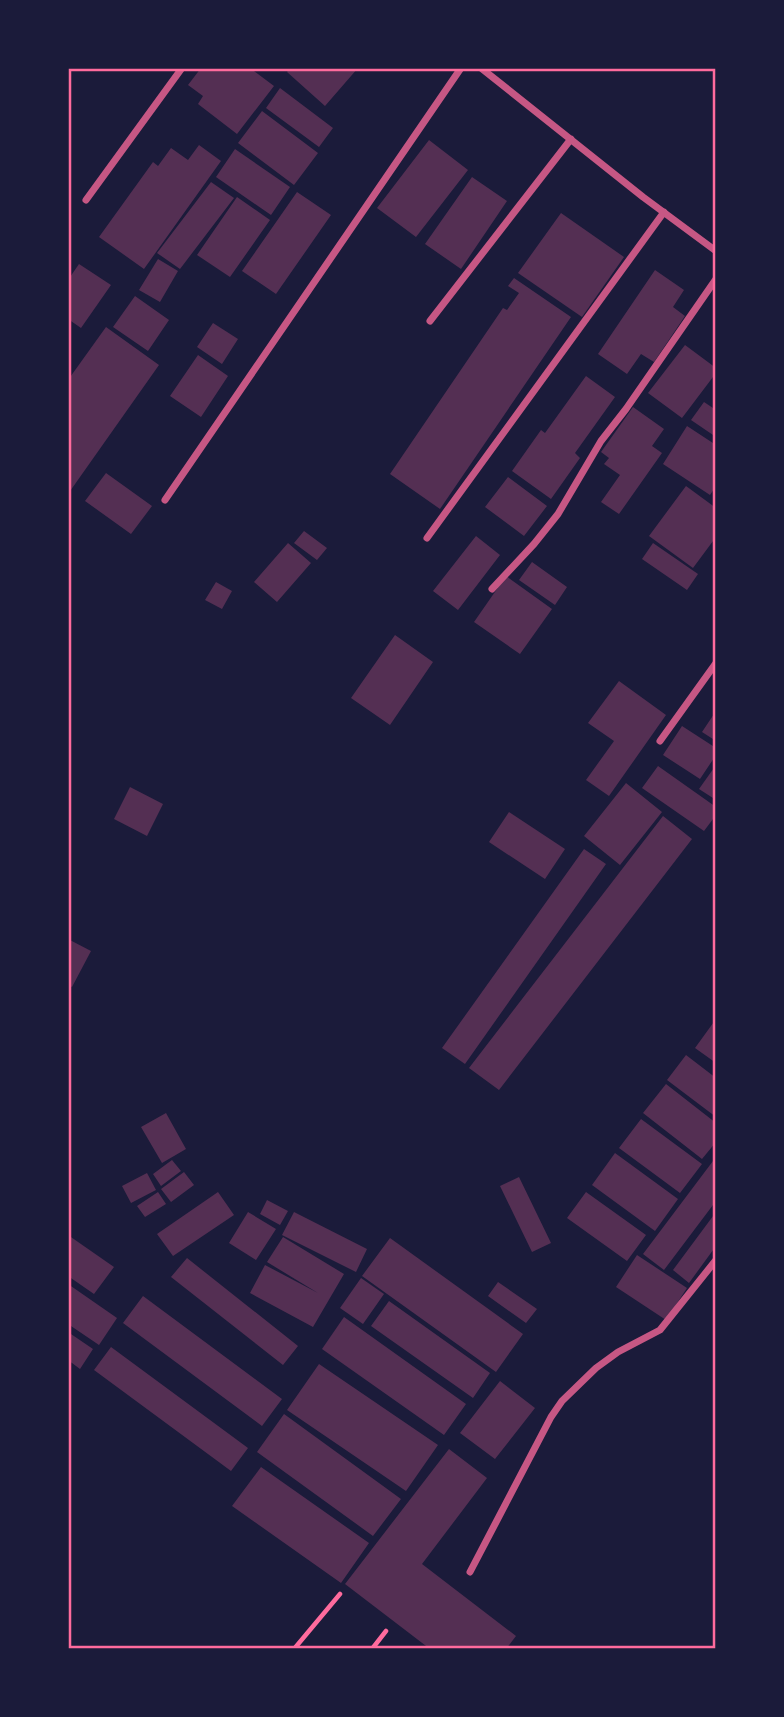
<svg xmlns="http://www.w3.org/2000/svg" width="784" height="1717" font-family="'Sofia Sans Condensed',sans-serif">
  <style>
    .building { fill: #542f53 }
    .lines { fill: none; stroke-linecap: round; stroke-linejoin: round }
    .path { stroke: #ff6b9d; stroke-width: 4.5 }
    .minor { stroke: #c65784; stroke-width: 7 }
    .neatline { fill: none; stroke: #ff6b9d; stroke-width: 2.5 }
  </style>
  <rect width="100%" height="100%" fill="#1b1b3a"/>
  <path class="building" d="M201,68H250L274,86L237,134L198,104L203,96L188,85Z
    M290,68H358L325,106L287,72Z
    M280,88L333,128L319,147L266,108Z
    M262,111L318,153L294,185L238,143Z
    M429,140L468,170L416,237L377,208Z
    M199,145L221,161L144,269L99,237L153,162L158,166L171,148L188,160Z
    M235,149L290,187L271,215L216,177Z
    M472,177L507,201L461,269L425,244Z
    M211,182L234,198L180,269L157,253Z
    M297,192L331,215L276,294L242,271Z
    M237,197L270,220L230,277L197,255Z
    M561,213L624,257L582,317L518,273Z
    M158,259L178,271L160,302L139,290Z
    M79,264L111,285L81,328L68,319V280Z
    M655,270L684,290L673,307L685,316L654,362L641,354L627,374L598,354Z
    M514,278L571,317L440,509L390,474L503,308L507,310L519,293L508,286Z
    M135,296L169,320L148,351L113,327Z
    M213,323L238,339L222,364L197,347Z
    M106,327L159,365L68,494V380Z
    M685,345L716,368V373L682,418L648,393Z
    M198,355L228,376L201,417L170,396Z
    M586,376L615,397L575,453L580,458L551,499L512,471L541,430L545,433Z
    M704,402L716,410V437L691,420Z
    M633,407L664,429L652,446L662,453L619,514L601,502L620,475L604,464L609,458L601,452Z
    M687,426L716,445V486L710,495L663,464Z
    M106,473L152,506L131,534L85,501Z
    M508,477L547,506L524,536L485,507Z
    M686,486L716,508V537L693,568L649,536Z
    M304,531L327,548L317,560L294,543Z
    M476,536L500,555L458,610L433,591Z
    M288,543L311,563L277,602L254,582Z
    M653,543L698,574L687,590L642,559Z
    M532,562L567,587L555,605L519,580Z
    M506,576L552,609L520,654L474,622Z
    M216,582L232,591L222,609L205,600Z
    M395,635L433,662L390,725L351,698Z
    M619,681L666,715L609,796L586,780L614,741L588,723Z
    M716,711V741L702,732Z
    M682,726L716,748V755L700,779L663,755Z
    M716,765V800L699,789Z
    M658,766L716,807V815L704,831L642,788Z
    M626,783L662,812L620,865L584,836Z
    M130,787L163,804L147,836L114,819Z
    M509,812L565,849L545,879L489,842Z
    M663,816L692,839L499,1090L469,1068Z
    M584,849L606,864L465,1064L442,1048Z
    M68,939L91,951L72,987L68,985Z
    M716,1019V1063L695,1048Z
    M686,1055L716,1078V1117L667,1080Z
    M666,1084L716,1123V1142L702,1159L643,1113Z
    M166,1113L186,1149L162,1163L141,1127Z
    M641,1119L702,1164L680,1193L619,1148Z
    M615,1153L678,1199L655,1231L592,1185Z
    M716,1157V1201L664,1270L643,1254Z
    M172,1160L181,1171L161,1186L153,1174Z
    M184,1172L194,1185L171,1202L161,1189Z
    M147,1173L156,1190L131,1203L122,1186Z
    M519,1177L551,1243L532,1252L500,1186Z
    M158,1192L166,1204L145,1217L137,1206Z
    M218,1192L234,1215L173,1256L157,1234Z
    M586,1192L646,1235L627,1261L567,1218Z
    M267,1200L288,1211L280,1225L260,1214Z
    M248,1212L276,1229L256,1260L229,1243Z
    M294,1212L367,1249L356,1272L282,1235Z
    M716,1212V1246L689,1283L673,1270Z
    M68,1235L114,1267L94,1294L68,1276Z
    M283,1237L344,1274L313,1327L250,1293L265,1265L318,1293L267,1262Z
    M390,1238L523,1334L496,1372L362,1276Z
    M637,1255L687,1288L666,1320L616,1287Z
    M187,1258L298,1346L283,1365L171,1277Z
    M361,1278L384,1294L363,1324L340,1308Z
    M498,1282L537,1309L526,1323L488,1296Z
    M68,1284L117,1318L99,1345L68,1324Z
    M143,1296L282,1399L262,1426L123,1323Z
    M389,1301L490,1373L473,1398L371,1326Z
    M344,1317L466,1404L444,1435L322,1349Z
    M68,1332L93,1349L80,1369L68,1360Z
    M111,1347L248,1448L231,1471L94,1370Z
    M319,1364L438,1445L406,1491L287,1410Z
    M500,1381L535,1408L495,1459L460,1433Z
    M284,1414L401,1499L373,1536L257,1452Z
    M449,1449L487,1478L422,1564L516,1636L506,1649H430L345,1584Z
    M261,1467L369,1543L341,1583L232,1506Z"/>
  <g class="lines">
    <path class="path" d="M68,1647L71,1649
      M294,1649L340,1594
      M372,1649L386,1631"/>
    <path class="minor" d="M481,68L643,197L716,251
      M86,200L182,68
      M430,321L571,139
      M165,500L461,68
      M427,538L664,212
      M492,589L534,544L558,514L601,441L626,409L716,279
      M660,741L716,663
      M470,1572L551,1417L562,1401L596,1368L618,1352L660,1330L716,1260"/>
  </g>
  <rect width="784" height="1717" fill="none" stroke="#1b1b3a" stroke-width="140"/>
  <rect x="70" y="70" width="644" height="1577" class="neatline"/>
</svg>
